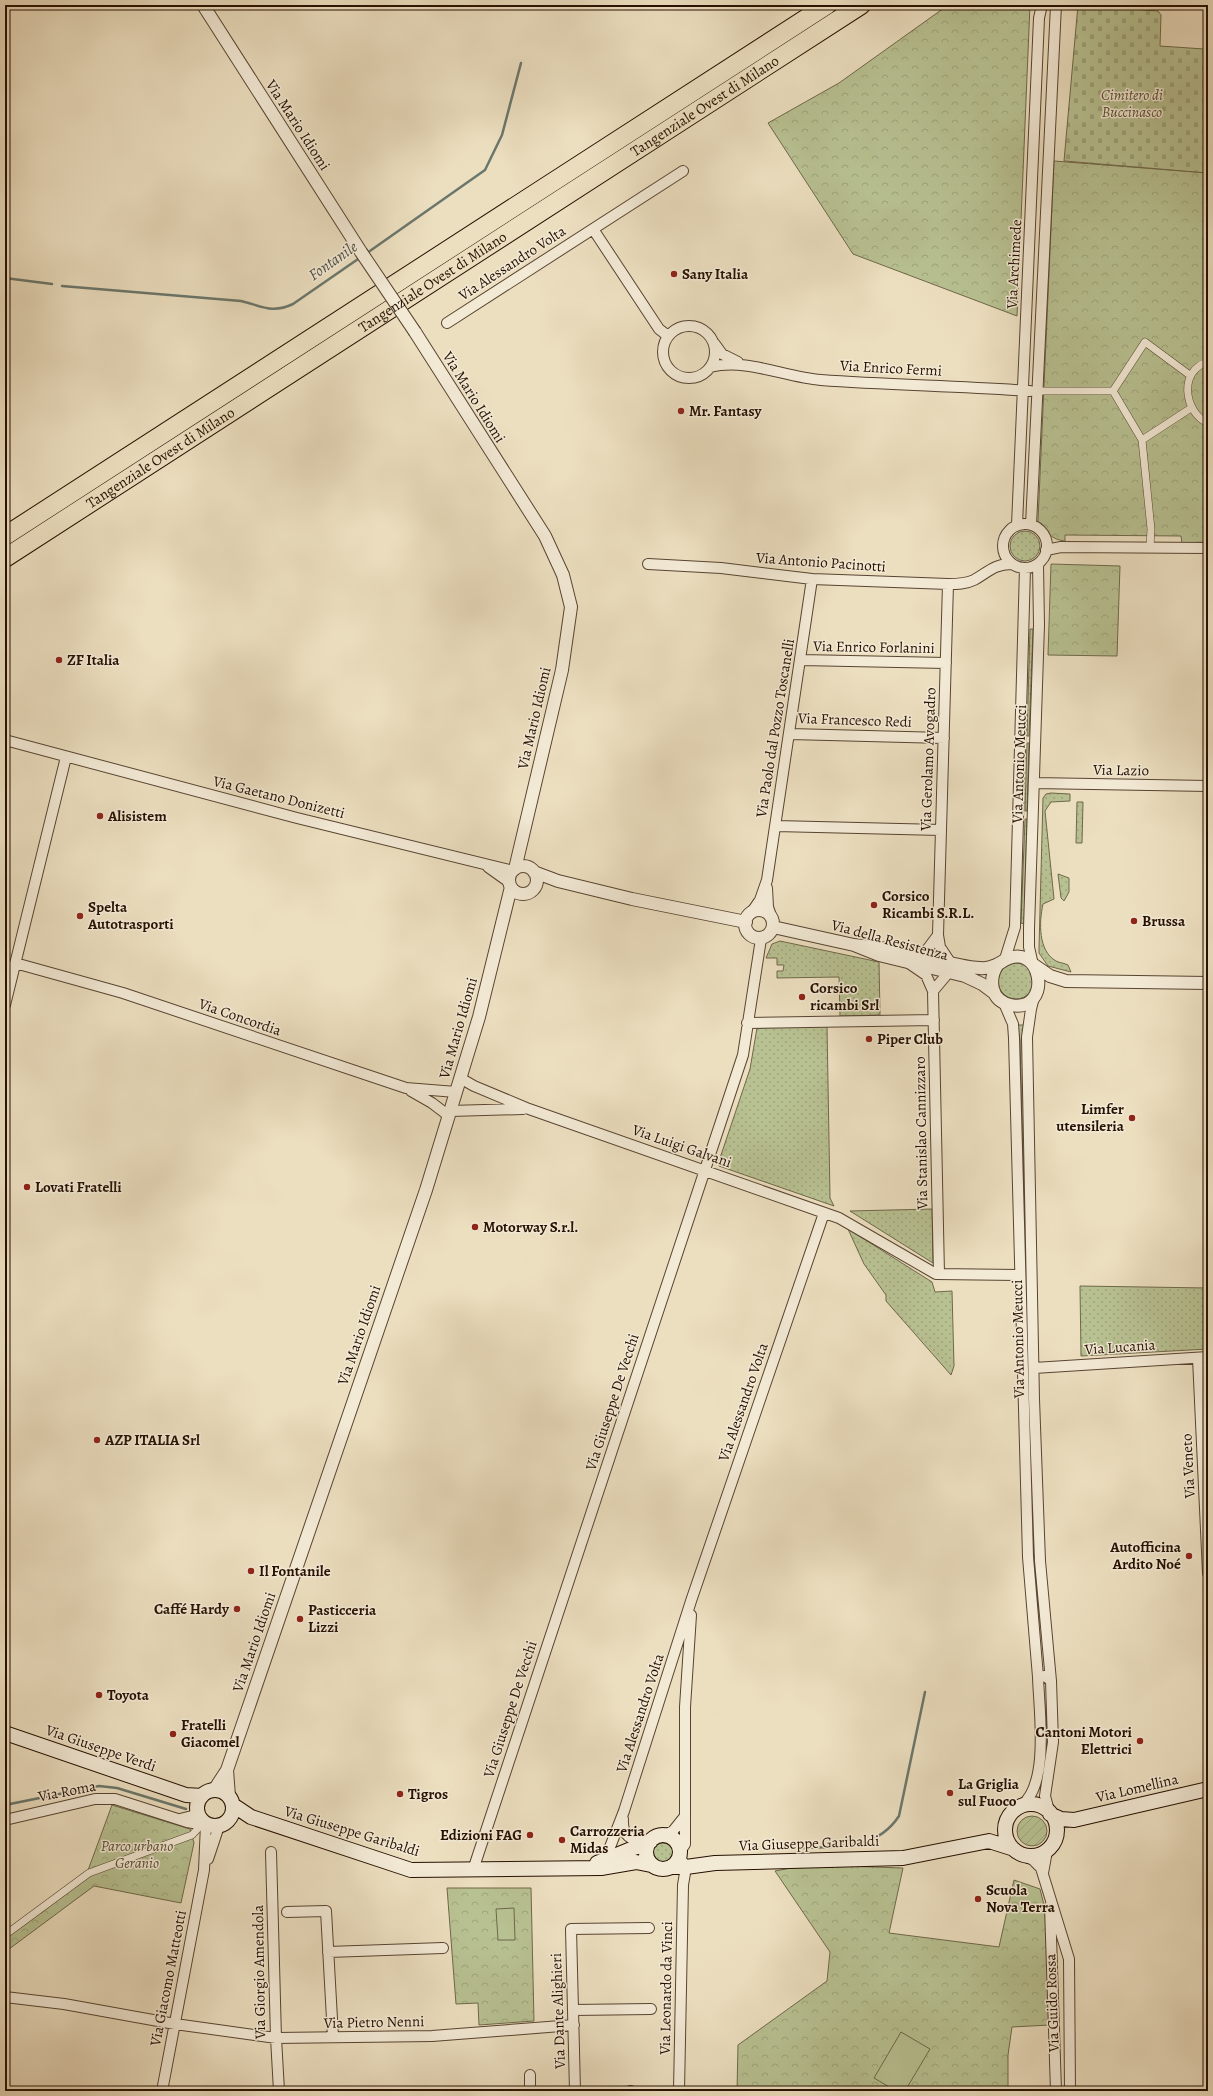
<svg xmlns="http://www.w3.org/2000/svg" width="1213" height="2096" font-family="Alegreya,serif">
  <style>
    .grass { fill: url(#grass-dots); stroke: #6f684a }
    .forest { fill: url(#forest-crowns); stroke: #6f684a }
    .cemetery { fill: url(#cemetery-stones); stroke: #6f684a }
    .garden { fill: url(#garden-furrows); stroke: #6f684a }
    .pitch { fill: #b8c192; stroke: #6f684a }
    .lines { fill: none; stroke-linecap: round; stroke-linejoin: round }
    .stream { stroke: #6b776c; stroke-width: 2.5 }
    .pedestrian-casing { stroke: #584431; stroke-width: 8 }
    .minor-casing { stroke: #584431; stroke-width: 12 }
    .tertiary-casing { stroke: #584431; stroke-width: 14 }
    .secondary-casing { stroke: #261001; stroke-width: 16 }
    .motorway-casing { stroke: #261001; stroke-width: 20 }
    .pedestrian { stroke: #f3ead6; stroke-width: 7 }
    .minor { stroke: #f3ead6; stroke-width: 10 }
    .tertiary { stroke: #f3ead6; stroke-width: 12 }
    .secondary { stroke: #f3ead6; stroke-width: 14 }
    .motorway { stroke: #ecdfc0; stroke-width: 18 }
    .tertiary-bridge-casing { stroke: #584431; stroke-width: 14; stroke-linecap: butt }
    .tertiary-bridge { stroke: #f3ead6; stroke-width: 12 }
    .poi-dot { fill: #8f2418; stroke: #f3ead6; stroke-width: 1.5 }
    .labels { text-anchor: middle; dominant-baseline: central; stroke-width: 3; stroke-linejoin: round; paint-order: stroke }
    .park-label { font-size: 15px; font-style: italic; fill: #594e34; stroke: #f3ead6 }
    .street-label { font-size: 15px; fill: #261001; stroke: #f3ead6 }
    .poi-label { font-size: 15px; font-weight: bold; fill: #261001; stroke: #f3ead6; text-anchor: start }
    .water-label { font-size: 16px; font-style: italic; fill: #4e4c40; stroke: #f3ead6 }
  </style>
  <defs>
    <pattern id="grass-dots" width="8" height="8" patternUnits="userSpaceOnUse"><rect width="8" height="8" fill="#b8c192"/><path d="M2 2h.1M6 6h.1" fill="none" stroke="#9ea57c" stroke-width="1.8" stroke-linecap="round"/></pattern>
    <pattern id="forest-crowns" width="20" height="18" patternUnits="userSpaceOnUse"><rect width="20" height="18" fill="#b8c192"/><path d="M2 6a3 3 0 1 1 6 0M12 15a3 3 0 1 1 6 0" fill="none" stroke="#9ea57c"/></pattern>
    <pattern id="cemetery-stones" width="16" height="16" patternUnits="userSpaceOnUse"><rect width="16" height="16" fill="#b8c192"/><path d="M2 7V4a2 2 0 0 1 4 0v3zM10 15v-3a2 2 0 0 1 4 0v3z" fill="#9ea57c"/></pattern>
    <pattern id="garden-furrows" width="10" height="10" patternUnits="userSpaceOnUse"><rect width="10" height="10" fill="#b8c192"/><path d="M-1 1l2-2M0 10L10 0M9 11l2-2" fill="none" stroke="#9ea57c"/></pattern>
  </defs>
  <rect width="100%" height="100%" fill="#ecdfc0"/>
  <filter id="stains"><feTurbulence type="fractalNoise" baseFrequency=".005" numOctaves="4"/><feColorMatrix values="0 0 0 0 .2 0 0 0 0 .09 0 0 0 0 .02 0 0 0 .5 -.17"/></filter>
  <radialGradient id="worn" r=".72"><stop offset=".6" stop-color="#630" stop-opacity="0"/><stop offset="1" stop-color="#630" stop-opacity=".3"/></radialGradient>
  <path class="grass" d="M1010 546a15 15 0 1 1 30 0a15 15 0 1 1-30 0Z
    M1030,629H1033L1029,736H1027Z
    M1027,743H1029L1027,811H1025Z
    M1051,793L1070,794V801L1051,802L1045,811L1054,899L1043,904C1039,922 1038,951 1056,961C1060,963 1064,963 1068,965L1071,972L1048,966L1039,953V948L1043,798L1046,794Z
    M1077,802H1083L1082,843H1076Z
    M1025,819H1027L1024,924L1021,923Z
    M1058,874L1069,878V892L1064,901L1061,898Z
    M780,941L879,962L880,1015L840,1016L839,977L777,978V971H783L784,965H777V958H766L772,944Z
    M998 981a18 18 0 1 1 36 0a18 18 0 1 1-36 0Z
    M1017,1025H1025L1027,1243H1025L1020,1040Z
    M827,1026L830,1198L834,1206L719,1166V1161L750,1069L757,1028Z
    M932,1209L933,1263L850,1211Z
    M848,1229L932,1282L935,1292L952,1291L954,1366L951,1375L886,1301V1295L864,1264Z
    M1080,1286L1208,1288V1349L1081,1356Z
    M653 1853a10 10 0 1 1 20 0a10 10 0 1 1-20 0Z"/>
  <path class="forest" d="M945,5H1030L1017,316L853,254L768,123L839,83L944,8Z
    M1054,161L1208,173V536H1206V542L1182,543L1181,536L1065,535V541C1052,540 1044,531 1038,521Z
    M1051,564L1120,566L1117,656L1048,655Z
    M112,1805L190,1829L194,1843L181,1903L94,1886L5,1952V1933L87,1873Z
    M844,1866L903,1868L889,1933L999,1947L1014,1880L1040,1889L1045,1909L1050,2025L1012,2027L1008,2055V2091H737L738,2045L827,1981L830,1952L775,1871L791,1868Z
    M447,1888H531L534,2021L479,2025L478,2003L456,2004Z"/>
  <path class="cemetery" d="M1078,5L1158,11L1161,15L1160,46L1204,49L1208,53V173L1064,161Z"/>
  <path class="garden" d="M1017 1831a15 15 0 1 1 30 0a15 15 0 1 1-30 0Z"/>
  <path class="pitch" d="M514,1908L515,1940H498L496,1909Z
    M901,2032L930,2049L905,2091H896L874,2078Z"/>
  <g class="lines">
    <path class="stream" d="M367,253L485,170L502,135L521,63
      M5,278L52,284
      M62,286L241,301C262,306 272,314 293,304L361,257
      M5,1805L99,1786L117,1788L186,1809
      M801,1848C838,1846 876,1851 899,1816L925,1692"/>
    <g class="pedestrian-casing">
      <path id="pedestrian" d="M1208,362C1178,370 1184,413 1208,423
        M1038,391H1113
        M1113,391L1142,440L1151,529L1150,547
        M1113,391L1145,342L1191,376
        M1142,440L1191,408
        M5,1935L89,1873L192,1835L204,1822"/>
    </g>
    <g class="minor-casing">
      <path id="minor" d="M593,229L659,329L668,336
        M447,323L683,171
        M663 352a26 26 0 1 1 52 0a26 26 0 1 1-52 0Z
        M714,343L722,354L738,362
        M710,367C747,358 784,377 821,380C890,385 960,386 1030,391
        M1003 546a22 22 0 1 1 44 0a22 22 0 1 1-44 0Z
        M1017,525L1039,18L1042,5
        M1031,525L1056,5
        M1046,550L1061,547L1208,548
        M648,564L721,568L812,579L948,584C957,584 966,584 974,580C987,573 994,564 1011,564
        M948,584L938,935L940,947L950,962
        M801,660L946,663
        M790,734L944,738
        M5,740L297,818L513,871
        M1034,783L1208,786
        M776,826L941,830
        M488,867L509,882
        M767,888L768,907L771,916
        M751,913L760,900L767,880L812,579
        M918,955L926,951L938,935
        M1005,959L1015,927L1025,568
        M15,963L123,993L406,1088L456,1092
        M910,964L926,975L933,991L939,1274
        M1033,965L1029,947V928L1039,625L1038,564
        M933,991L949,972
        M1034,997L1031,1009L1027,1037L1034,1399L1040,1561L1051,1681
        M1004,1003L1013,1024L1014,1038L1028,1557L1038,1677
        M5,1005L66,757
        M747,1023L934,1020
        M460,1078L474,1086L529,1109L839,1218L936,1274L1019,1275
        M411,1091L432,1103L449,1116
        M450,1111L523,1109
        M1198,1358L1208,1573
        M1034,1368L1208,1357
        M1021,1806C1050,1784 1039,1711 1038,1677L1045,1676L1051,1681L1053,1742L1045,1796L1050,1814
        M180,1819L192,1816L198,1812
        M623,1819C622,1835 630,1840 645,1843
        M5,1820L95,1799H115L187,1822L193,1823L203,1821
        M662,1836L673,1831L685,1816
        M271,1852L276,2038L279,2091
        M680,1852L685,1844V1707L691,1615
        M1024,1856L1033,1860L1041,1868L1069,1959L1070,2091
        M208,1859L219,1826
        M605,1860L624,1811L691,1601L824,1213
        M473,1870L743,1055L761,939
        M1043,1873L1047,1851
        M1050,1906L1056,2091
        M287,1912L326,1911L333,2037
        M328,1952L443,1948
        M5,1997L64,2004L175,2024L276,2038L432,2036L574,2025
        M573,2010L651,2009
        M530,2075V2091
        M162,2091L204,1870L206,1824
        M575,2091L571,1929L649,1928
        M630,2091H631
        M679,2091L683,1885L686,1867L683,1862"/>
    </g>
    <g class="tertiary-casing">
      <path id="tertiary" d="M203,5L361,252
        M415,332L545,536L563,575L571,607L562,670L515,869
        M509 880a14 14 0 1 1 28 0a14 14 0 1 1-28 0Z
        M534,872L558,881L632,899L746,922
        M745 924a14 14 0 1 1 28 0a14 14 0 1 1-28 0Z
        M773,927L854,945L879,955L965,976L982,984L994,993
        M854,945C876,947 898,950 920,955C939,960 960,967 980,968C986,969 995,966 1000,963C1043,934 1054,1014 1011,1005C990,1001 988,979 998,964
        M1034,965L1050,976L1066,981L1208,983
        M227,1770L229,1796
        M214,1790L227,1770L426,1190L479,1017L511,887"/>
    </g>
    <g class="secondary-casing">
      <path id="secondary" d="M5,1733L186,1795L202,1796
        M197 1808a18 18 0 1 1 36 0a18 18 0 1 1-36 0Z
        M1005 1830a26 26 0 1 1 52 0a26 26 0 1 1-52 0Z
        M233,1805L251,1817L411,1870L601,1868L636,1862L651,1865
        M1050,1814L1061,1819L1074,1820L1208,1789
        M646 1852a17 17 0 1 1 34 0a17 17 0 1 1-34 0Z
        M597,1863L651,1841
        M672,1867H686L715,1863L903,1858L989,1841L1011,1848"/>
    </g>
    <g class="motorway-casing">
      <g id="motorway">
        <path d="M5,536L827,5"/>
        <path id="s1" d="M5,558L861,5"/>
      </g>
    </g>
    <use href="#pedestrian" class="pedestrian"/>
    <use href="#minor" class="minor"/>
    <use href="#tertiary" class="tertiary"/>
    <use href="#secondary" class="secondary"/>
    <use href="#motorway" class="motorway"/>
    <g class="tertiary-bridge-casing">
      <path id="tertiary-bridge" d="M361,252L415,332"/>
    </g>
    <use href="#tertiary-bridge" class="tertiary-bridge"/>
  </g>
  <g class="poi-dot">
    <circle cx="674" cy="274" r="4"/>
    <circle cx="681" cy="411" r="4"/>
    <circle cx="59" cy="660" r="4"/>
    <circle cx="100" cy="816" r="4"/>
    <circle cx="874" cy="905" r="4"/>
    <circle cx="80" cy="916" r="4"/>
    <circle cx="1134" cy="921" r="4"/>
    <circle cx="802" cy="997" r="4"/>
    <circle cx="869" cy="1039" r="4"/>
    <circle cx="1132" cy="1118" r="4"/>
    <circle cx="27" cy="1187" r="4"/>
    <circle cx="475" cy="1227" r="4"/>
    <circle cx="97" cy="1440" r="4"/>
    <circle cx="1189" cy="1556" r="4"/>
    <circle cx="251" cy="1571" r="4"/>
    <circle cx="237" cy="1609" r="4"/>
    <circle cx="300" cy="1619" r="4"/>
    <circle cx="99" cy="1695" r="4"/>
    <circle cx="173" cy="1734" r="4"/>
    <circle cx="1140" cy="1741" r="4"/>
    <circle cx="950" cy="1793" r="4"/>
    <circle cx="400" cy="1794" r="4"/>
    <circle cx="530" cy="1835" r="4"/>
    <circle cx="562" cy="1840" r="4"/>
    <circle cx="978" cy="1899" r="4"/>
  </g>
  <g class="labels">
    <g class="park-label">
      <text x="1132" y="95">Cimitero di<tspan x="1132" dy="17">Buccinasco</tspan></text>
      <text x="137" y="1846">Parco urbano<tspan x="137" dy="17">Geranio</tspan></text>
    </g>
    <g class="street-label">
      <text stroke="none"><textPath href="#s1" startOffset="833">Tangenziale Ovest di Milano</textPath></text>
      <text transform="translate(298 125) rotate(57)">Via Mario Idiomi</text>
      <text transform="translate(512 263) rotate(-33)">Via Alessandro Volta</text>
      <text transform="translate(1014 264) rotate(-87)">Via Archimede</text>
      <text stroke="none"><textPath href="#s1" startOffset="509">Tangenziale Ovest di Milano</textPath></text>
      <text transform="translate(891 368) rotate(3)">Via Enrico Fermi</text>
      <text transform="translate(474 397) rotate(58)">Via Mario Idiomi</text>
      <text stroke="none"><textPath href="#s1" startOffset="185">Tangenziale Ovest di Milano</textPath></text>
      <text transform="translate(821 562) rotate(4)">Via Antonio Pacinotti</text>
      <text transform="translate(874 647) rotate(1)">Via Enrico Forlanini</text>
      <text transform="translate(534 718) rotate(-77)">Via Mario Idiomi</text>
      <text transform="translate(855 720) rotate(2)">Via Francesco Redi</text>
      <text transform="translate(775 728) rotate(-81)">Via Paolo dal Pozzo Toscanelli</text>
      <text transform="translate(928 759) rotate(-88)">Via Gerolamo Avogadro</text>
      <text transform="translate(1019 764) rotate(-88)">Via Antonio Meucci</text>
      <text transform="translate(1121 770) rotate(1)">Via Lazio</text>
      <text transform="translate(279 797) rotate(14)">Via Gaetano Donizetti</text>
      <text transform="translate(890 940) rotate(15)">Via della Resistenza</text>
      <text transform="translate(240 1017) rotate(19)">Via Concordia</text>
      <text transform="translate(458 1028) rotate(-74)">Via Mario Idiomi</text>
      <text transform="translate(921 1133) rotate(-91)">Via Stanislao Cannizzaro</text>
      <text transform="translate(682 1146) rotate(19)">Via Luigi Galvani</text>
      <text transform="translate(359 1335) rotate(-71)">Via Mario Idiomi</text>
      <text transform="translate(1018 1339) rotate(-91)">Via Antonio Meucci</text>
      <text transform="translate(1120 1347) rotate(-4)">Via Lucania</text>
      <text transform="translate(612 1402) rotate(-72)">Via Giuseppe De Vecchi</text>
      <text transform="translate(743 1402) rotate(-71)">Via Alessandro Volta</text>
      <text transform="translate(1188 1466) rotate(-93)">Via Veneto</text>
      <text transform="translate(254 1642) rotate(-71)">Via Mario Idiomi</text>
      <text transform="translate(510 1709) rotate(-72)">Via Giuseppe De Vecchi</text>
      <text transform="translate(640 1713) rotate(-72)">Via Alessandro Volta</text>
      <text transform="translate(101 1748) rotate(19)">Via Giuseppe Verdi</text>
      <text transform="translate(1137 1788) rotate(-13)">Via Lomellina</text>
      <text transform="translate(67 1791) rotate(-11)">Via Roma</text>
      <text transform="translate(352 1831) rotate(17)">Via Giuseppe Garibaldi</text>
      <text transform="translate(809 1843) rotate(-2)">Via Giuseppe Garibaldi</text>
      <text transform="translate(259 1972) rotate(-91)">Via Giorgio Amendola</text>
      <text transform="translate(168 1978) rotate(-79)">Via Giacomo Matteotti</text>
      <text transform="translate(666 1988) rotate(-89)">Via Leonardo da Vinci</text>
      <text transform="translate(1052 2003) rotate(-92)">Via Guido Rossa</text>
      <text transform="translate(558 2011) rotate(-92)">Via Dante Alighieri</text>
      <text transform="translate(374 2022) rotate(-1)">Via Pietro Nenni</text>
    </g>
    <g class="poi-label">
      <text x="682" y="274">Sany Italia</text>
      <text x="689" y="411">Mr. Fantasy</text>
      <text x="67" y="660">ZF Italia</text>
      <text x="108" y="816">Alisistem</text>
      <text x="882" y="896">Corsico<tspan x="882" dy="17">Ricambi S.R.L.</tspan></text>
      <text x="88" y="907">Spelta<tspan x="88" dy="17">Autotrasporti</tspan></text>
      <text x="1142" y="921">Brussa</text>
      <text x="810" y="988">Corsico<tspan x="810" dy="17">ricambi Srl</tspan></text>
      <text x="877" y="1039">Piper Club</text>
      <text x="1124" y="1109" text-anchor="end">Limfer<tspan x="1124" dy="17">utensileria</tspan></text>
      <text x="35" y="1187">Lovati Fratelli</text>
      <text x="483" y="1227">Motorway S.r.l.</text>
      <text x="105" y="1440">AZP ITALIA Srl</text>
      <text x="1181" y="1547" text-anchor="end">Autofficina<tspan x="1181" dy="17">Ardito Noé</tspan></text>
      <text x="259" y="1571">Il Fontanile</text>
      <text x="229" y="1609" text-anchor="end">Caffé Hardy</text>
      <text x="308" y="1610">Pasticceria<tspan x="308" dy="17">Lizzi</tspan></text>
      <text x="107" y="1695">Toyota</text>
      <text x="181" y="1725">Fratelli<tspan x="181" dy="17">Giacomel</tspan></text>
      <text x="1132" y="1732" text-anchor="end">Cantoni Motori<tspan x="1132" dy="17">Elettrici</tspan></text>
      <text x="958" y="1784">La Griglia<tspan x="958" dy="17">sul Fuoco</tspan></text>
      <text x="408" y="1794">Tigros</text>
      <text x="570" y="1831">Carrozzeria<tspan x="570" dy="17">Midas</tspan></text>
      <text x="522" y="1835" text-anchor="end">Edizioni FAG</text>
      <text x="986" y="1890">Scuola<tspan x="986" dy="17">Nova Terra</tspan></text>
    </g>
    <g class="water-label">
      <text transform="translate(333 261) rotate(-35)">Fontanile</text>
    </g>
  </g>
  <rect width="1213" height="2096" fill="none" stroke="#ecdfc0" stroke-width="20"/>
  <rect x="6" y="6" width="1201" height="2084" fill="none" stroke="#261001" stroke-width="2"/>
  <rect x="10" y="10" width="1193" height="2076" fill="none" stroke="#261001"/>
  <rect width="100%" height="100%" filter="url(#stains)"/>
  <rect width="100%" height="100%" fill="url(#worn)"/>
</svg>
